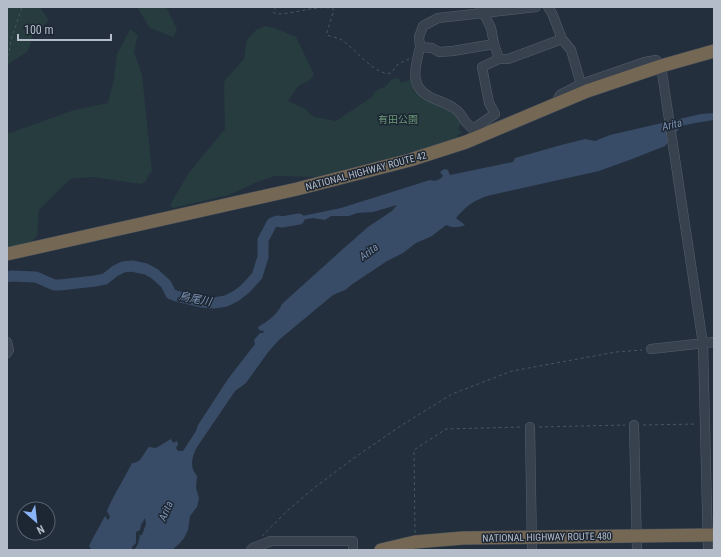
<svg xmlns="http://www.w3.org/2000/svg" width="721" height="557" font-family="'Roboto Condensed','Noto Sans JP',sans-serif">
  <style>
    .green { fill: #263c3f }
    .water { fill: #394c67 }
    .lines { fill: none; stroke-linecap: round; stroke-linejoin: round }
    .river { stroke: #394c67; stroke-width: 11 }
    .minor-casing { stroke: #565f6c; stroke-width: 10 }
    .highway-casing { stroke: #434c59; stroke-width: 14 }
    .path { stroke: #44595c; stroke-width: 1; stroke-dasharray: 3 3; stroke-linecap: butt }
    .minor { stroke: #38414e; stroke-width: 9 }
    .highway { stroke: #746855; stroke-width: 13 }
    .labels { text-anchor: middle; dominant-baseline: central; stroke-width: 3; stroke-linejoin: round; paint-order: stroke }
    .park-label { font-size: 10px; fill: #6b9a76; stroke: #1d2633 }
    .street-label { font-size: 10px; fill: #b4bcc9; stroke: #1d2633 }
    .water-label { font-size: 11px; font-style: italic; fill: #7c92b1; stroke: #1d2633 }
  </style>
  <rect width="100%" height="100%" fill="#242f3e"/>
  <path class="green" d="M7,7H40L49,21L33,34L28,51L7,65Z
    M137,7H166L177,29L173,37L150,28Z
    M265,26L274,28L296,37L314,74L310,80L298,86L288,101L304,108L314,117L336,121L372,97C375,91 378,88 385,87L392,79L398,78L401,83L411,79L417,91L456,112L463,121L458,129L462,133L457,135L458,137L450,142L316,177L275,176L257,182L229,195L173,208L170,205L188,174L225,129L224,85L225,80L244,59L247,40L256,30Z
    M130,29L138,35L134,52L142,75L152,171L148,176L146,181L141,184L93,177L70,179L39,210L37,236L30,243L7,250V134L74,110L108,103L114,79L117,54Z"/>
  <path class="water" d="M714,113V120L695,123L681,126L665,146L632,159L599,171L487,196C471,202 467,206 456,218L465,225C457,228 453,228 446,225L432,236L416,243L403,253L387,261L354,283L345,290L333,295L280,339L269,351L246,383L235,391L197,447C192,456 189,468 197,476L196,488L199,498L197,507L190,516L188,530L184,538L180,543L172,550H133C138,547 139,541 140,535H142L146,524L145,518L141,525L140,530L136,532V543L132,547V550H92L89,546C94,535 100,526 105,516L108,520L110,517L107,511C114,494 124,479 132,463C142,463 143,453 149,447L156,448L171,439L173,443L177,441L178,444L176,448L178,451H183L196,431L198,425L228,379L255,344L254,340L260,333H263L264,331L259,330L258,327C268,321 277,315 282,304L344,248L368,227L392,211L397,205L373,212L357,213L349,216H331L325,220L313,218L302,220L294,224L283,223L288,219L341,208L430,180C436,182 439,180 443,176L440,172L444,169L448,170L450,175L513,162L515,158L565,144L585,139L595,141L610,135L701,114Z"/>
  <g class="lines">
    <path class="river" d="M7,277L11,276L36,277L54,285H60L95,281L105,279L115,271L123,267L132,266L146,269L155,274L166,284L171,294L176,296L201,302L214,303L226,301L236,296L245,289L257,276L263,257V240L272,223L277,221L282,222L299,219"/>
    <g class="minor-casing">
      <path id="minor" d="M548,7L552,13L562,39
        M481,8L491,28L494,44L499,59
        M420,47L419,37L423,26L438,18L536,7
        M555,105L560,95L581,84L645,62L656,60L661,66L703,344L708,550
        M473,129L495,114L489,103L482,67L499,59H508L562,39L571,50L581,84
        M476,132C472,128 468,125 465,121C462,116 460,112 455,109C448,103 438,101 430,97C408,86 416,65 420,47L432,48L439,52L453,51L494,44
        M7,342L9,350L7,353
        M651,349L714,342
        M634,425L637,550
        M530,427L532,550
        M251,550L253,548L271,541H353V550"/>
    </g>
    <g class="highway-casing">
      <path id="highway" d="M7,254L297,189L410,160L466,142L587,91L661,66L714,51
        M381,550L415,542L463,538L714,535"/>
    </g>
    <path class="path" d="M276,7L273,12L276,14C295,14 312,6 332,8L334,10L327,32V35C332,37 338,38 342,40C354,48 376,77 391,73L398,64L409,59
      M7,56L9,54L11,40L22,7
      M643,425L697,424
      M539,427L625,425
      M415,533L414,450L446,429L521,427
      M262,536L287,511L314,488L354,458L402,425L452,394L512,371L616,352L642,350"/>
    <use href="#minor" class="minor"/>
    <use href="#highway" class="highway"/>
  </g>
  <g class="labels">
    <g class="park-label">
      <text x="398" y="119">有田公園</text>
    </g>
    <g class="street-label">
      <text transform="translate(366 171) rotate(-15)">NATIONAL HIGHWAY ROUTE 42</text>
      <text transform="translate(547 537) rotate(-1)">NATIONAL HIGHWAY ROUTE 480</text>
    </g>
    <g class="water-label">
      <text transform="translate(672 125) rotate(-14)">Arita</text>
      <text transform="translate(369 252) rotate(-37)">Arita</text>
      <text transform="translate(195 299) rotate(11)">鳥尾川</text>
      <text transform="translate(166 511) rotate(-67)">Arita</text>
    </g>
  </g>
  <rect width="721" height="557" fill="none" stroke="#b4bcc9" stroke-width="16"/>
  <g transform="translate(36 521) rotate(152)"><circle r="19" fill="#1d2633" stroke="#59626f"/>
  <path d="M0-3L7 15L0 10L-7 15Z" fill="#8ab4f8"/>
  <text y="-6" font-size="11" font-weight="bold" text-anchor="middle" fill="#b4bcc9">N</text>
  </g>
  <path d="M18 34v6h93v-6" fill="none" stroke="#b4bcc9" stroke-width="2"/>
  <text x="24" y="34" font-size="12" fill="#b4bcc9" stroke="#1d2633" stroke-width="3" paint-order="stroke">100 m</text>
</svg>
